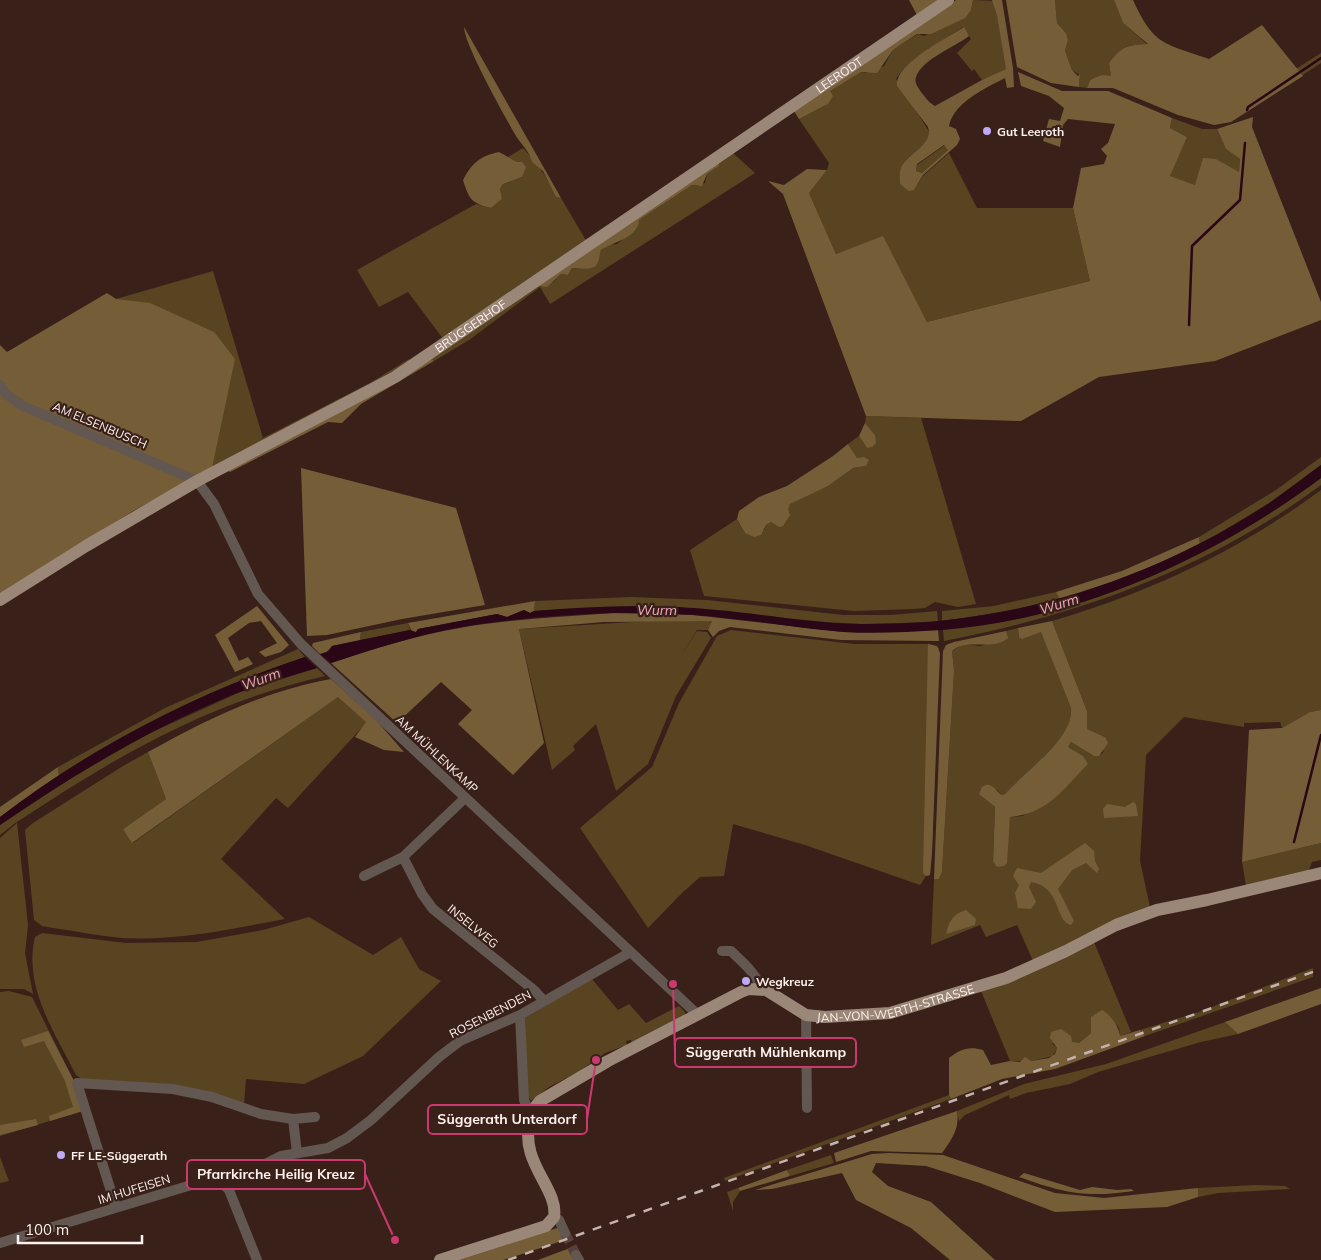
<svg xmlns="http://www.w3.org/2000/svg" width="1321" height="1260" font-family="Mulish,sans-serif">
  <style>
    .green { fill: #584421 }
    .forest { fill: #755e37; fill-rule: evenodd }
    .water { fill: #2a0616 }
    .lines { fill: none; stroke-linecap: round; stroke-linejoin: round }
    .stream { stroke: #2a0616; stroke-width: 2.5 }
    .minor-tunnel { stroke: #57403a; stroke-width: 10; stroke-dasharray: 10 5; stroke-linecap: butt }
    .minor { stroke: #625851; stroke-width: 10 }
    .major { stroke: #9b8778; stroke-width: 12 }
    .rail { stroke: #c4b3af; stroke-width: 2.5; stroke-dasharray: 9 9; stroke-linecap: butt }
    .poi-dot { fill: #bcaaf6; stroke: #39211a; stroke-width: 2 }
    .labels { text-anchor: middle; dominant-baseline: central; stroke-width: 4.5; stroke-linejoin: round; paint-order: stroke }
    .street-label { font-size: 12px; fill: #fff1ed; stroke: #39211a }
    .poi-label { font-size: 12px; font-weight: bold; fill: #fff1ed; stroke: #39211a; text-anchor: start }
    .water-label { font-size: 14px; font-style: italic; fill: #f2a7c1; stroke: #39211a }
    .leader { fill: none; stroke: #cb3971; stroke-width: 2 }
    .callout-dot { fill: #cb3971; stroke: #39211a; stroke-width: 2 }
    .callout { fill: #39211a; stroke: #cb3971; stroke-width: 2 }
    .callout-label { font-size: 14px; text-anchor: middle; font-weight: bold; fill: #fff1ed }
  </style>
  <rect width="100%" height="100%" fill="#39211a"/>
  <path class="green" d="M973,0L995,1L1007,69L982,80L974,69L972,71L957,53L971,39L963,27C940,43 912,55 896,79L930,133C925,155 900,149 900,184L914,190L923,176L949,153L977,208H1073L1090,281L927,322L883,237L836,254L809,193L827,170L829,163L799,119L828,104L829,91L861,72L866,73L884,66L893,50L918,34L924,36L971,10Z
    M1055,0H1114L1123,23L1148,45C1127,44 1122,47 1109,63L1111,76L1090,80L1087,88L1079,87L1080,75L1072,70L1065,51L1068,40L1066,33L1057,23Z
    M1321,53V63L1245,113L1296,69Z
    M1172,118L1202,129H1217L1226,149L1240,159L1239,173L1216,159L1195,185L1169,176L1187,137L1170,128Z
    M945,145L948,150L922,173L916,171L917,165Z
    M523,148C537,163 548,178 556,197L561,198L587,242L444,340L408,292L379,307L357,270L476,204L491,208L502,199L500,189L503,184L522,177L517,162L508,157Z
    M733,153L755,173L550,304L540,287L469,340L434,361L429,358L538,283L553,282L561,274L568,275L572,268L585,269L601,250L607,245L617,244L636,229L639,220L692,185L697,186L705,183L707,174L719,166V160Z
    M213,271L263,438L370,383L409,359L410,362L212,468L116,299Z
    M866,416L921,418L976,604L958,607L935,602L925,608L913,609L854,611L704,596L690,550L737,519L745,533L764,530L766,525L771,522L776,525L790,504L796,500L828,486L853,468L866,466L857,458L848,444L859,436L867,448L875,435L865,423Z
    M1321,457V465L1269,503L1200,545L1199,537L1276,490Z
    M1321,478V485C1210,568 1079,615 944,641L943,630C972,625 1001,622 1030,615C1135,591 1235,542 1321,478Z
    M1321,490V710L1310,712L1282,728L1280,722L1244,723V727L1184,717L1146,755L1140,861L1150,907L1034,963L1017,925L986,937L980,925L931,945L934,879H939L942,872L954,671L952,651L964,644L980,646L1007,638L1006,631L1018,628L1019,637L1041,631L1071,708C1074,740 1026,771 1005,794L1002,795L997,790L980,794L995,807L993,861L1008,833L1010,817L1023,816L1083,756L1067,747L1071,742L1094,756H1098L1103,753L1105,737L1087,729V711L1052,621C1149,593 1240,550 1321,490Z
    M1056,592L1060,600L1003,612L942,621V611L994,606Z
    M630,597L707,600L843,615H891L937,611L938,622L861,624L826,622L675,607L634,606L534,611L535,601Z
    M665,620L712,621L708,630H697L681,656L697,631L707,632L711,638L676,696L648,764L616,791L596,724L573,746L575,750L552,770L519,629Z
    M408,623L410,630L360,640L361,632Z
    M731,630L854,644H928L939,648L932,852L930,875L926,876L920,885L805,845L733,824L724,876L700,877L682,893L648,928L580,828L652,767L679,703L717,636Z
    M298,649L305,657C218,686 136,726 59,776L58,767L165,708Z
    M317,668L325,676C204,704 117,756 14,824L0,835V825L63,782L148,734L238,693Z
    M339,696L367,722L288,808L276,798L221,859L285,919C231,929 177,941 122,938C99,936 76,931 53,928L42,926L34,920L25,830L33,823L123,766L148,752L166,799L123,829L133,843Z
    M17,823L28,925L25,953L33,994L24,989H0V838Z
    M1321,843V860L1312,862L1308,873L1246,886L1242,862Z
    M309,917L373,955L401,937L419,969L441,981L363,1056L304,1084L246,1079L244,1104L83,1080L76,1075C55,1033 23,987 35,937L42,933L126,943L197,942L263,930Z
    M1094,942L1131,1032L1120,1036L1119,1028L1110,1017L1079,1043H1052L1057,1048L1053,1056L1031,1061H1010L981,991Z
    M1313,968V977L1145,1036L1140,1030L1199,1012Z
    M592,979L618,1010L629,1004L646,1023L679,1006L685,1012V1015L632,1042L631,1040L626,1041L627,1045L605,1053L578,1072L549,1087L531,1101L527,1095L525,1018Z
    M9,991L32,997L75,1083L83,1111L0,1136V992Z
    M1225,1022L1238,1034L1201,1042L1098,1072L1070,1084L1026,1093L1010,1099L1009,1095L965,1115L959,1121L957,1111L1024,1084L1106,1064Z
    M949,1095L951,1099L725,1181L724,1178Z
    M831,1155L834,1163L790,1176L787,1170Z
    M0,1157L9,1181L0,1183Z
    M1255,1185L1285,1186L1290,1189L1218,1193L1198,1197V1188Z
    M738,1188L740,1191L733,1202V1211L727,1192Z"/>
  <path class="forest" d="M909,0H942L918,17Z
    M956,0H973L971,10L965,18L931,34H917L893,50L877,73L861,72L830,91L833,96L828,104L799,119L794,111Z
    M992,0H1002L1013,68L1014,87L1007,88L1005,78C986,88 954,102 949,126L956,129L960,139L957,145L923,175L914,190L909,191L900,184C900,179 899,173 901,168C908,152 934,145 928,127L897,86C894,64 947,38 964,27L969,36C955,47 922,59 916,77C914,83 918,87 921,92C926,98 928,102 935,106L982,80L1006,69L997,15ZM944,145L948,150L922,173L916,171L917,164Z
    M1006,0H1055L1057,23L1066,33L1068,40L1065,51L1072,70L1078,76L1080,74L1079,87L1051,83L1017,67Z
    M1114,0H1133C1154,46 1164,43 1209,59L1262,25L1303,76L1231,122L1214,125L1178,115L1113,88H1087L1090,80L1102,75L1111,76L1109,63C1122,46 1127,45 1148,44L1123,23Z
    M464,27L561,198L556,197L543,171L532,162C530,152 521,144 516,136C505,117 464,44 464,27Z
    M1018,72L1062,91H1108L1172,118L1170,128L1187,137L1170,176L1195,185L1203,158L1216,159L1239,172L1240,159L1226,149L1217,129L1253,117L1252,127L1321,302V320L1215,361L1099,377L1021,421L866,416L783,194L768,181L784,185L807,169L827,170L809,193L836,254L883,236L927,322L1090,281L1073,208L1081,168L1104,164L1107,156L1101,149L1108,143L1115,124L1068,119L1063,125L1060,147L1043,141L1049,119L1060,121L1064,108L1049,96L1021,86Z
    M499,152L517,162H522L526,167L522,177L503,184L500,189L502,199L491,208C471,203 469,199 463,180C472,163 480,156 499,152Z
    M719,160V166L707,174L702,186L692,185L639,220C638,238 613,242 601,250C599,254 600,258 598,262C595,272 580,268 572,268L568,275L561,274L547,287L540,286L538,283Z
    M107,293L116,299L150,303L214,332L235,359L212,468L133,511L0,594V345L7,352Z
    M429,358L434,361L361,404L342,423L328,422L230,472L226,470Z
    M865,423L875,435L876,443L872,447L867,448L859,436Z
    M848,444L857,458L864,457L869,460L866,466L853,468L828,486L790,504L788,509L790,515L783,526L779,527L771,522L766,525L761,535L754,537L745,533L737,519L739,511L759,497L787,486L833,456Z
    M301,468L456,508L485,605L402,619L327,635L307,636Z
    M1199,537L1200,545C1154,566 1108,585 1060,600L1056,592L1122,571Z
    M535,601L534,611L530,613L524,610L507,617L497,614L418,629L416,632H412L408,623Z
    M257,606L289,645L281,652L265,657L259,652L277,643L261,621L249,623L228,638L239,661L248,657L253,664L235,672L215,635Z
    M612,613L693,615L844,632L938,630L939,641L841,640L730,627L719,631L713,637L708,630L712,621L604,622L519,629L544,743L513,775L458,724L472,710L441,682L397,723L331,663C374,649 416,635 460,628C510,619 561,617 612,613Z
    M1052,621L1087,711V729L1105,737L1108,743L1099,756H1094L1071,742L1068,747L1083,756L1088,764C1062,790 1049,813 1010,817L1007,863L1004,866L997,867L993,861L995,807L979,794L982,787C992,780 995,791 1002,795L1005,794C1025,771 1074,739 1071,708L1041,632L1022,639L1019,637L1018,628Z
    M1006,631L1008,638C991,652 967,637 952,651L954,671L942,872L939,879H934L943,651L946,645L954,642Z
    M361,632L360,640L332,646L325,654H320L312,646L313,643Z
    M928,644L937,646L940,653L932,852L930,875L926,876L923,873Z
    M331,679L376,720L404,752L384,750L355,737L366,722L338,697L132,843L123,829L166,799L148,752C210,718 262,692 331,679Z
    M1321,710V843L1242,862L1249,730L1282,728L1310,712Z
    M58,767L59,776L0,817V807Z
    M1133,802L1136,804L1138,816L1104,818L1103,809L1107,804L1125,807Z
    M1085,843L1094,851L1095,861L1099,869L1097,873L1086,863L1072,870L1058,889L1074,921L1071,925C1054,921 1062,887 1031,882L1029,887L1036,902L1031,909L1018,908L1015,893L1019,885L1013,876L1017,868L1041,873Z
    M966,910L976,919L975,925L946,934C949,921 953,914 966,910Z
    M1321,988V1004L1238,1034L1225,1022Z
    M1102,1010C1111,1015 1119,1027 1120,1036L1140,1030L1145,1036L1055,1069L1002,1079L951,1099L949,1095V1058C961,1049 968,1046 983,1050L991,1065L1010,1061L1020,1062L1025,1057L1031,1061L1049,1058L1055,1054L1057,1048L1050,1038L1051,1032L1061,1029L1071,1036L1072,1042L1079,1043L1091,1033V1017Z
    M48,1031L75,1083L83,1111L50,1121L49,1116L73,1107L65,1081L44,1041L24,1047L21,1040Z
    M957,1111C960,1127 952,1140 942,1153L871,1151L836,1162L834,1153Z
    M36,1119L38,1125L0,1135V1125Z
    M889,1153L943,1155L1055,1193L1104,1198L1198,1188V1197L1167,1207L1055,1212L980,1183L926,1166L876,1163L872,1172L888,1186L931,1202L995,1260H950L911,1228L856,1200L842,1173L772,1189L755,1190L872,1154Z
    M787,1170L790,1176L740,1191L738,1188Z
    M1024,1173L1080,1190L1092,1187L1117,1190L1131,1189L1134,1191C1086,1198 1064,1193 1019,1177Z
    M560,1227L565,1240L503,1260H460Z
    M570,1248L576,1260H538Z"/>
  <path class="water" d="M1321,465V478C1212,559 1077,620 941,630C909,632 875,634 843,632C793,628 743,618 693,615C617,610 537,615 461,627C417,635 374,649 331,663L320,654L329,651L332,646L410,630L416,632L418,629L497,614L507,617L524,610L530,613L534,611C595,606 656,604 717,610C765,614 812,624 861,624C1006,626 1146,583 1268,504C1286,492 1303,478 1321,465Z
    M305,657L317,668C291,676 263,683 237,693C152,727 75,774 0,825V817C91,747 196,693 305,657Z"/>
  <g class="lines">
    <path class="stream" d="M1247,110L1248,107L1321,58
      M1189,325L1192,246L1240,200L1245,143
      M1294,842L1321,735"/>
    <path class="minor-tunnel" d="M565,1233L576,1255"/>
    <path class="minor" d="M0,385L6,394L23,406L197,481L214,504L258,594L301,644L698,1015
      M403,857L422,894L433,909L535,991L544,1001
      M364,876L403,857L465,798
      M722,951H731C742,962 756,973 761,988
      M520,1015L524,1100L528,1109L533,1112
      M806,1015L807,1108
      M293,1119L297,1153
      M225,1184L281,1156L328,1148L347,1138L371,1120L439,1057L460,1041L520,1015L629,953
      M116,1207L77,1083L173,1089L212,1097L261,1114L293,1119L315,1117
      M554,1217L559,1220L565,1233
      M0,1243L211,1179L220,1181L229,1190L257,1260
      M576,1255L579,1260"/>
    <g class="major">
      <path id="s1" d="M0,600L86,546L197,481L395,377L948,0"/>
      <path id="s2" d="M440,1260L546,1226L554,1217C559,1189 519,1162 530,1122C532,1114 534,1107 540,1101L608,1061L741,992L749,989L766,990L806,1015L825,1017L890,1013L1006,978L1066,951L1116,925L1157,910L1207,900L1321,873"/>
    </g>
    <path class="rail" d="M508,1260L1321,969"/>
  </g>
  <g class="poi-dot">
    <circle cx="987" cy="131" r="5"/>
    <circle cx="746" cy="981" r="5"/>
    <circle cx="61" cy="1155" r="5"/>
  </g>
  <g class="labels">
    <g class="street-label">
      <text stroke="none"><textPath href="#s1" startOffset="991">LEERODT</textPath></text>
      <text stroke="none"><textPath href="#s1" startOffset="545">BRÜGGERHOF</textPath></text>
      <text transform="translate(100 425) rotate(23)">AM ELSENBUSCH</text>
      <text transform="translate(437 754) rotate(43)">AM MÜHLENKAMP</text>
      <text transform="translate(473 926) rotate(39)">INSELWEG</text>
      <text stroke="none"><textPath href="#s2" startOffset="640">JAN-VON-WERTH-STRASSE</textPath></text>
      <text transform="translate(490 1014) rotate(-27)">ROSENBENDEN</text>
      <text transform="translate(134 1189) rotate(-17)">IM HUFEISEN</text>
    </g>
    <g class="poi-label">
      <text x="997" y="131">Gut Leeroth</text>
      <text x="756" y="981">Wegkreuz</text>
      <text x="71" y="1155">FF LE-Süggerath</text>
    </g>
    <g class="water-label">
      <text transform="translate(1059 604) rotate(-17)">Wurm</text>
      <text x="657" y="610">Wurm</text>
      <text transform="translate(261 679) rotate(-20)">Wurm</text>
    </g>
  </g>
  <path class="leader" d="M673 984L675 1053M596 1060L587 1119M395 1240L365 1174"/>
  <g class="callout-dot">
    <circle cx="673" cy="984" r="5"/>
    <circle cx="596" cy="1060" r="5"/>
    <circle cx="395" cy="1240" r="5"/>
  </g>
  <g class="callout">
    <rect x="675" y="1038" width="181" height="29" rx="5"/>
    <rect x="428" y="1105" width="159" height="29" rx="5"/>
    <rect x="187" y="1160" width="178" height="29" rx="5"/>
  </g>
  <g class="callout-label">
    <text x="766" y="1057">Süggerath Mühlenkamp</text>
    <text x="507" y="1124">Süggerath Unterdorf</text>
    <text x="276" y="1179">Pfarrkirche Heilig Kreuz</text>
  </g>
  <path d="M18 1235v8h124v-8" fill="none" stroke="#fff1ed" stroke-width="2.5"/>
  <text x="25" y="1235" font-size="15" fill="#fff1ed" stroke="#39211a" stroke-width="4" paint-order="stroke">100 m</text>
</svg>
